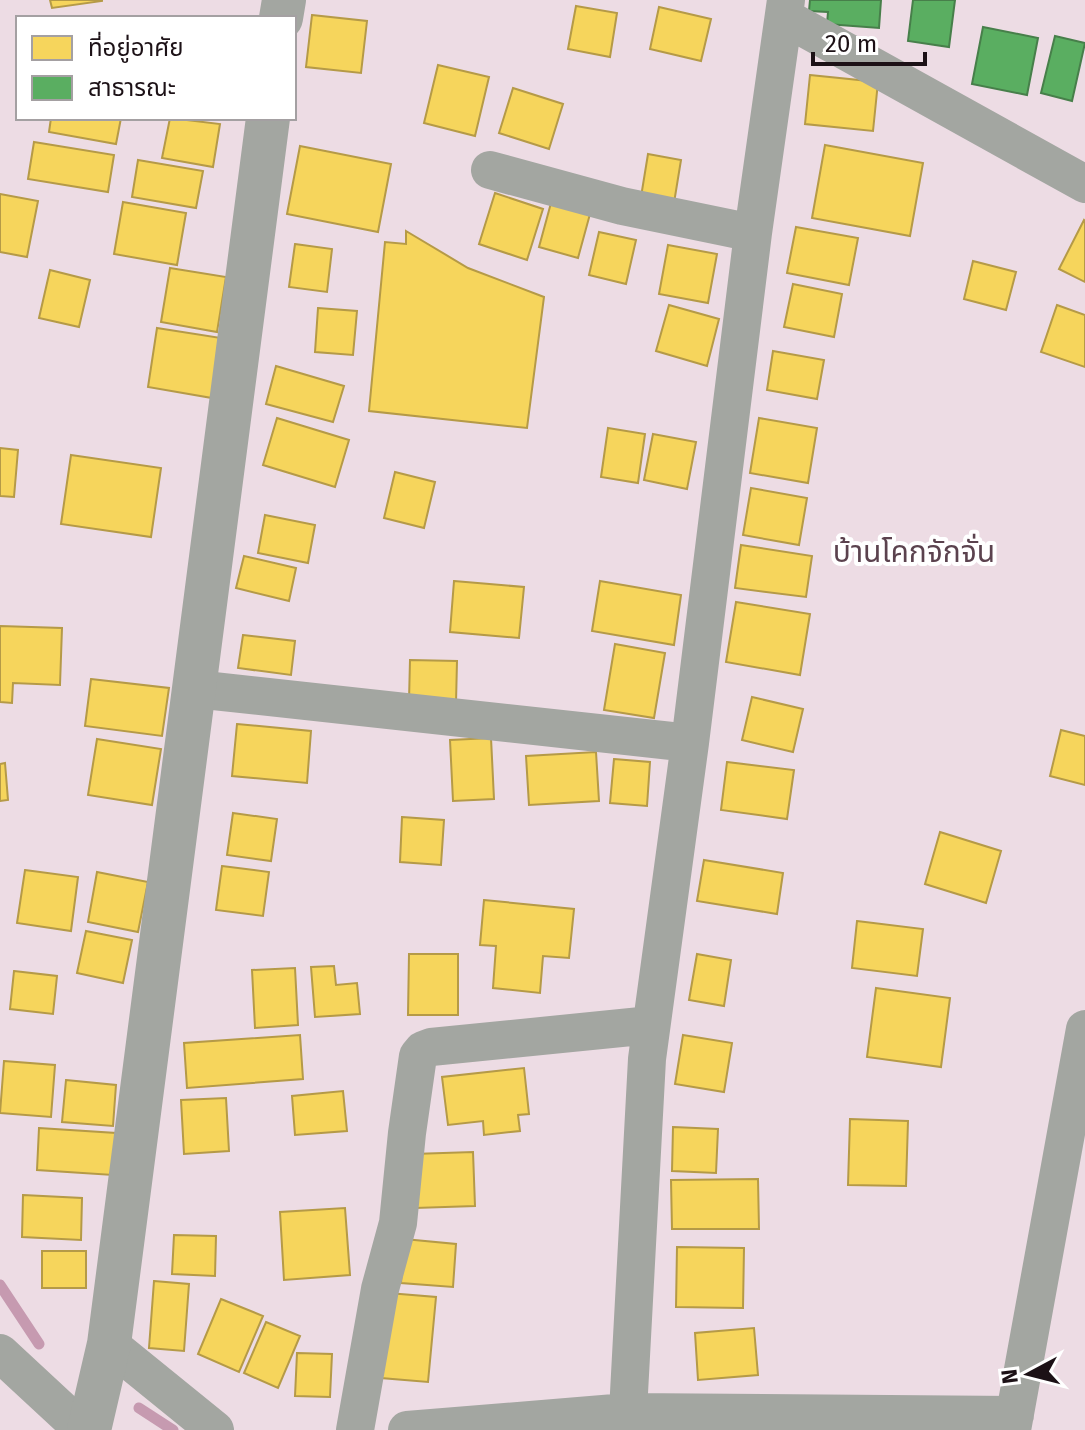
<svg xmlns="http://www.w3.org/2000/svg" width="1085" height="1430" font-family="'Fira Sans','Noto Sans Thai',sans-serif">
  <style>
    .homes { fill: #f6d55c; stroke: #b59a47; stroke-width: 2 }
    .public { fill: #5aae61; stroke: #477f4a; stroke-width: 2 }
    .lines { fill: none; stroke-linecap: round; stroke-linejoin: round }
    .stream { stroke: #c69ab0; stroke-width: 11 }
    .minor { stroke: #a3a6a1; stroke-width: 38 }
    .tertiary { stroke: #a3a6a1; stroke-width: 44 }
    .labels { text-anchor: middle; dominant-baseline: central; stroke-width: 8; stroke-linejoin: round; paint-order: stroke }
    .quarter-label { font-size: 30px; fill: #5b424e; stroke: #fff }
  </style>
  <rect width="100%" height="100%" fill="#eddce4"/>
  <path class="homes" d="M50,0H102V1L52,8Z
    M576,6L617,13L610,57L568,49Z
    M659,7L711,19L701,61L650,49Z
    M312,15L367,21L361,73L306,67Z
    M438,65L489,77L475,136L424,123Z
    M810,75L878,82L873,131L805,124Z
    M513,88L563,104L549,149L499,133Z
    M51,118H121L116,144L49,132Z
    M170,118L220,124L213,167L162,158Z
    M34,142L114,155L108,192L28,179Z
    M825,145L923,163L910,236L812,218Z
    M300,146L391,164L378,232L287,214Z
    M648,154L681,160L673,209L640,203Z
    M138,160L203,171L196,208L132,197Z
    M495,193L543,209L527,260L479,244Z
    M0,194L38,201L27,257L0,252Z
    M123,202L186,213L177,265L114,254Z
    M551,203L590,214L578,258L539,247Z
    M1084,220L1085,221V282L1059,269Z
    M796,227L858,238L849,285L787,273Z
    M406,231L468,268L544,297L527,428L369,411L385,242L406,244Z
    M599,232L636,240L626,284L589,275Z
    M295,244L332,249L327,292L289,287Z
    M668,245L717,254L708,303L659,294Z
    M973,261L1016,272L1006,310L964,299Z
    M170,268L226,277L217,332L161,322Z
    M50,270L90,280L79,327L39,318Z
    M793,284L842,294L834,337L784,327Z
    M669,305L719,319L707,366L656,351Z
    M1057,305L1085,315V367L1041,352Z
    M318,308L357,311L353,355L315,352Z
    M157,328L221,338L212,398L148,387Z
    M773,351L824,360L817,399L767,390Z
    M276,366L344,386L333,422L266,404Z
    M277,418L349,440L335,487L263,465Z
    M759,418L817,428L808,483L750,473Z
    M608,428L645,434L638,483L601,477Z
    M653,434L696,442L687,489L644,480Z
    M0,448L18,450L14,497L0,496Z
    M71,455L161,468L151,537L61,524Z
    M395,472L435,482L424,528L384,518Z
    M751,488L807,498L799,545L743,535Z
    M265,515L315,525L308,563L258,553Z
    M741,545L812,556L806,597L735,588Z
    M244,556L296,568L289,601L236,588Z
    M454,581L524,587L519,638L450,632Z
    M600,581L681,595L674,645L592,631Z
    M736,602L810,614L800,675L726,662Z
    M0,626L62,628L60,685L13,683L12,703L0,702Z
    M243,635L295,641L291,675L238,668Z
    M615,644L665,653L654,718L604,710Z
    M410,660L457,661L456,703L409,701Z
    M91,679L169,688L162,736L85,726Z
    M752,697L803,709L793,752L742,740Z
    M237,724L311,731L307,783L232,776Z
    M1061,730L1085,736V785L1050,776Z
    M491,738L494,799L453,801L450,740Z
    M97,739L161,749L152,805L88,795Z
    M596,752L599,801L529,805L526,756Z
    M614,759L650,762L647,806L610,803Z
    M727,762L794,770L787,819L721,810Z
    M5,763L8,800L0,801V764Z
    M233,813L277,819L271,861L227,855Z
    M402,817L444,820L441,865L400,862Z
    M940,832L1001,851L986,903L925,884Z
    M704,860L783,873L777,914L697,901Z
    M222,866L269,872L263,916L216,910Z
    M25,870L78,877L71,931L17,923Z
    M97,872L148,882L138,932L88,922Z
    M484,900L574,909L569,958L543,956L540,993L493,988L496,946L480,945Z
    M857,921L923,929L917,976L852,968Z
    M86,931L132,940L123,983L77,973Z
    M409,954H458V1015H408Z
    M697,954L731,960L724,1006L689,1000Z
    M334,966L336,985L357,983L360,1014L315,1017L311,967Z
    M295,968L298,1025L255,1028L252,970Z
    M14,971L57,976L53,1014L10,1009Z
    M876,988L950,998L941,1067L867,1057Z
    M300,1035L303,1079L187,1088L184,1043Z
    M683,1035L732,1043L724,1092L675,1084Z
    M4,1061L55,1065L51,1117L0,1113Z
    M524,1068L529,1114L518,1115L520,1131L484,1135L483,1121L448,1125L442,1077Z
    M66,1080L116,1085L113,1126L62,1122Z
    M343,1091L347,1131L295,1135L292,1096Z
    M226,1098L229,1151L184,1154L181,1100Z
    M850,1119L908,1121L906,1186L848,1185Z
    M673,1127L718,1129L716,1173L672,1171Z
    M39,1128L116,1133L113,1175L37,1170Z
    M473,1152L475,1206L415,1208L413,1154Z
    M758,1179L759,1229H672L671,1180Z
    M23,1195L82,1198L81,1240L22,1237Z
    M345,1208L350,1275L284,1280L280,1212Z
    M174,1235L216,1236L215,1276L172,1274Z
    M404,1239L456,1244L453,1287L401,1283Z
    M677,1247L744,1248L743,1308L676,1307Z
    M42,1251H86V1288H42Z
    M154,1281L189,1284L184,1351L149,1348Z
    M388,1293L436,1297L428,1382L381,1378Z
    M221,1299L263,1316L239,1372L198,1354Z
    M266,1322L300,1336L278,1388L244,1373Z
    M754,1328L758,1375L698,1380L695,1333Z
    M297,1353L332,1354L330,1397L295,1396Z"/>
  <path class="public" d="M810,0H881L879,28L827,24L828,12L809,11Z
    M913,0H955L949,47L908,41Z
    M983,27L1038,38L1027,95L972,84Z
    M1055,36L1085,43L1072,101L1041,93Z"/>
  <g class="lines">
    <path class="stream" d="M0,1285L39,1344
      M139,1408L173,1430"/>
    <path class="minor" d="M784,17L1085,184
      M490,170L622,206L753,233
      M195,689L690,743
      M109,1344L215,1430
      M0,1353L83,1430
      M355,1430L380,1289L398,1223L407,1133L418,1056L423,1050L431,1047L651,1025
      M407,1430L627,1412L1015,1415
      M627,1430L647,1059L690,743L753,233L786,0
      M1012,1430L1085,1029"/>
    <path class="tertiary" d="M281,18L284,0
      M89,1430L109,1344L268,118"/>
  </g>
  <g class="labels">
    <g class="quarter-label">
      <text x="914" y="552">บ้านโคกจักจั่น</text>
    </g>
  </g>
  <rect x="16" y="16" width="280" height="104" fill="#ffffff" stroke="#a4a0a2" stroke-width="2"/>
  <rect x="32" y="36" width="40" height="24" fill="#f6d55c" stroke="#a4a0a2" stroke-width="2"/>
  <text x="88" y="56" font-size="24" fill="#1c1116">ที่อยู่อาศัย</text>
  <rect x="32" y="76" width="40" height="24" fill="#5aae61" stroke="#a4a0a2" stroke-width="2"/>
  <text x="88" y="96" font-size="24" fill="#1c1116">สาธารณะ</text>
  <g transform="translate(1029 1374) rotate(263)" stroke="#ffffff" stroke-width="6" paint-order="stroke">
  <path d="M0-6L14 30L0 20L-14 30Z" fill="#1c1116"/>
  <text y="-12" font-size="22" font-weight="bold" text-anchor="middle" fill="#1c1116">N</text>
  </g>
  <path d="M813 52v12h112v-12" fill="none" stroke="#1c1116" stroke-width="4"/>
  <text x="825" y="52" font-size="24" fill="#1c1116" stroke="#ffffff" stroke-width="6" paint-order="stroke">20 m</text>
</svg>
